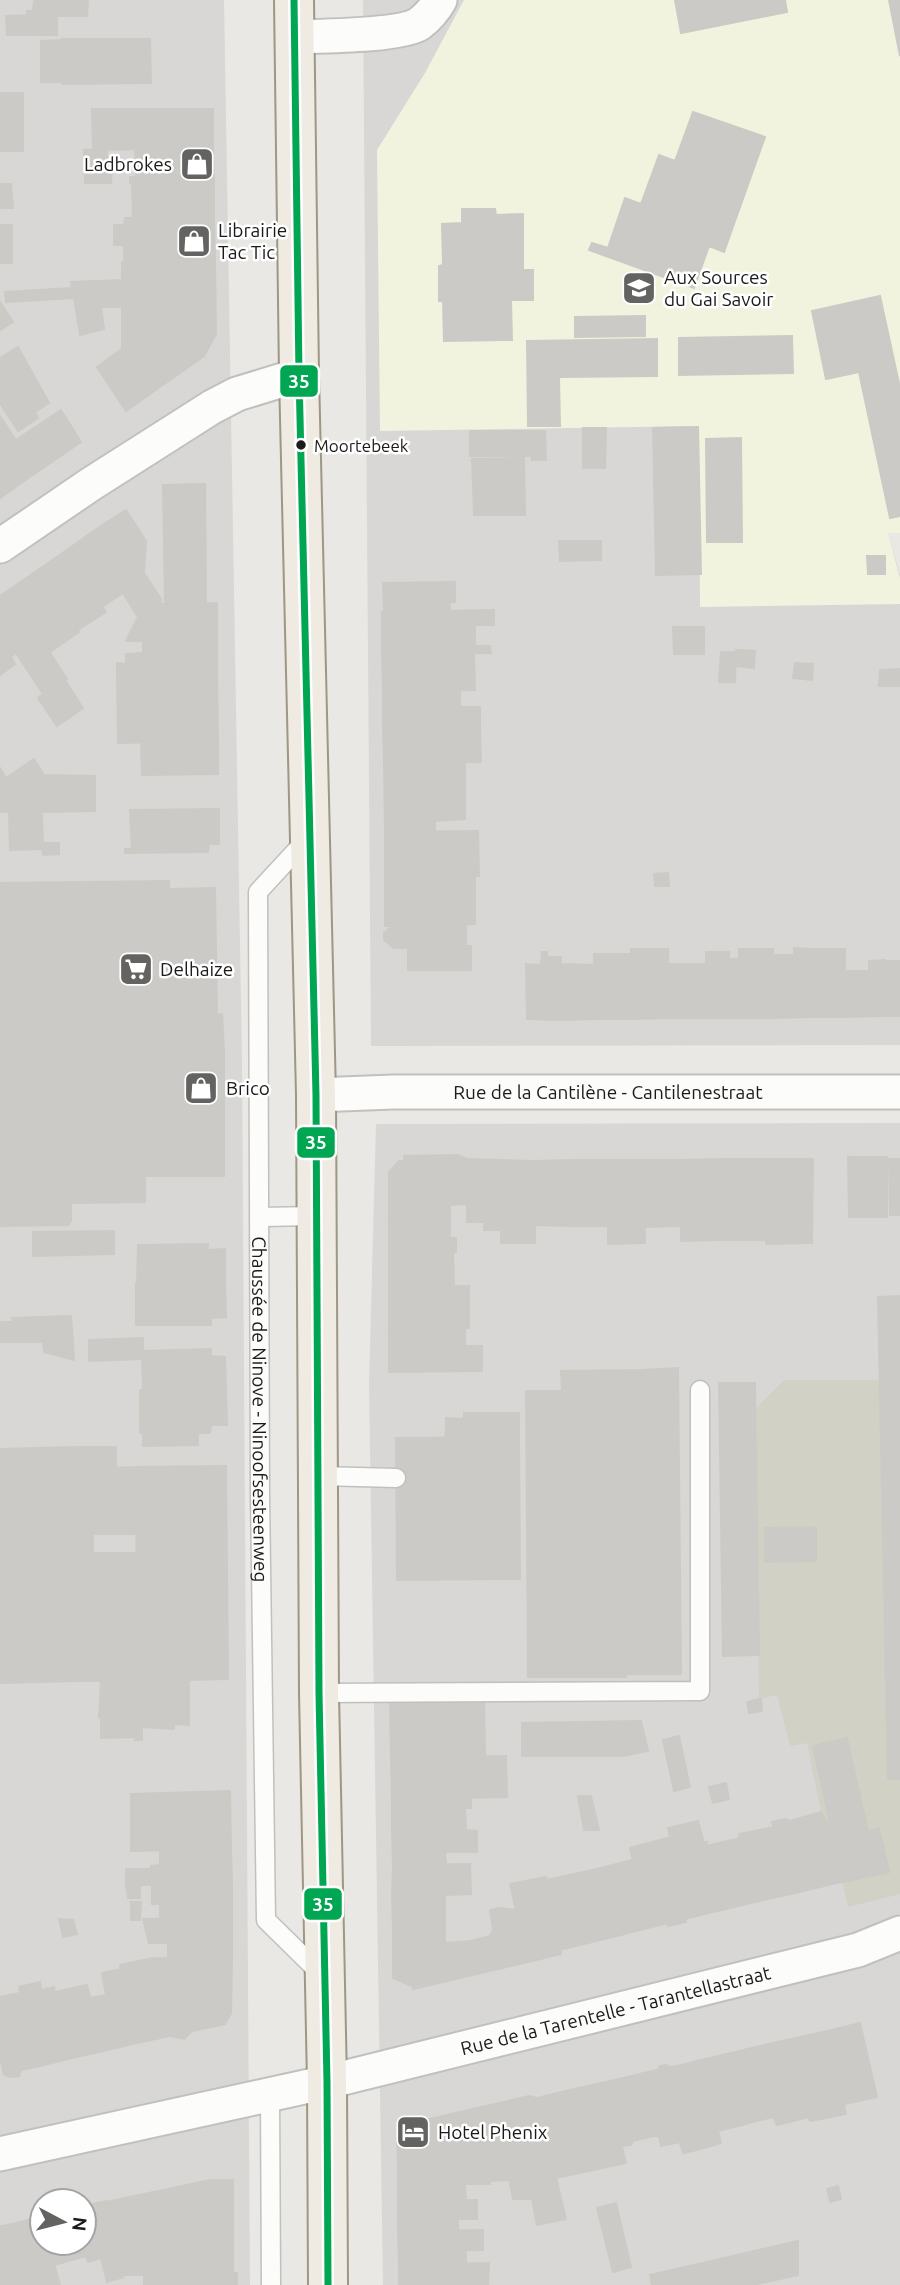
<svg xmlns="http://www.w3.org/2000/svg" width="900" height="2285" font-family="Ubuntu,sans-serif">
  <style>
    .residential { fill: #d8d7d5; fill-rule: evenodd }
    .education { fill: #f2f3de }
    .construction { fill: #d1d1c6 }
    .building { fill: #cccac7; stroke: #cccac5; stroke-width: 2 }
    .lines { fill: none; stroke-linecap: round; stroke-linejoin: round }
    .lane-casing { stroke: #c0c0be; stroke-width: 21 }
    .street-casing { stroke: #c0c0be; stroke-width: 37 }
    .primary-casing { stroke: #9d9783; stroke-width: 42 }
    .lane { stroke: #fcfcfb; stroke-width: 18 }
    .street { stroke: #fcfcfb; stroke-width: 33 }
    .primary { stroke: #efebe3; stroke-width: 38 }
    .bus-1-casing { stroke: #fff; stroke-width: 12 }
    .bus-1 { stroke: #00a651; stroke-width: 7 }
    .bus-dot { fill: #1b1b1b; stroke: #fff; stroke-width: 2.5 }
    .labels { text-anchor: middle; dominant-baseline: central; stroke-width: 5; stroke-linejoin: round; paint-order: stroke }
    .bus-label { font-size: 17px; fill: #1b1b1b; stroke: #fff; text-anchor: start }
    .poi-label { font-size: 19px; fill: #1b1b1b; stroke: #fff; text-anchor: start }
    .street-label { font-size: 19px; fill: #1b1b1b; stroke: #fff }
    .line-badge { stroke: #fff; stroke-width: 2.5 }
    .badge-label { font-size: 19px; text-anchor: middle; font-weight: bold; fill: #fff }
  </style>
  <rect width="100%" height="100%" fill="#e9e8e4"/>
  <path class="residential" d="M0,0H224L242,1063L250,2285H0ZM42,2201H84V2243H42Z
    M363,0H900V533H888L900,575V1045L371,1046Z
    M900,1123V2285H383L369,1384L376,1124Z"/>
  <path class="education" d="M464,0H900V533H888L900,578V604L700,607L699,426L380,431L377,150L425,73Z"/>
  <path class="construction" d="M784,1380H900V1894L848,1907L829,1825L821,1812L807,1743L790,1746L777,1695L759,1699L756,1408Z"/>
  <path class="building" d="M38,0H88L87,16L27,15V11H33L34,1Z
    M675,0H785L787,12L681,33Z
    M889,0H900V56Z
    M57,14V35H7L6,16Z
    M62,39H150L151,83L62,84Z
    M63,40L62,82H41V41Z
    M0,93H23V151H0Z
    M92,109H213V148L93,150Z
    M693,112L765,137L724,252L709,246L694,288L589,250L592,243L608,248L625,198L641,204L659,155L675,161Z
    M213,148L214,182L130,183V177H136L135,149Z
    M107,149V162H112L111,183H85L84,150Z
    M214,182V224L124,225L125,218H133L132,183Z
    M0,184H11L13,208H0Z
    M462,209H495L496,215L523,214V270H533V300H511L512,340L444,341L443,301H439V266L443,265L442,224L462,223Z
    M214,224L215,262H124V245H114V225Z
    M0,225H12V263H0Z
    M122,262H215L216,334L204,356L164,384L139,348L122,349Z
    M122,280V307H101L104,329L80,335L74,298L6,302L5,292L72,288L71,282Z
    M880,296L900,388V516L890,518L859,372L826,379L812,311Z
    M0,302L13,322L0,330Z
    M645,316V336L575,337V317Z
    M792,336L793,373L679,375V338Z
    M657,339V376L559,377L560,426H528L527,341Z
    M18,347L49,403L35,412L38,418L18,431L0,403V358Z
    M139,348L164,384L126,411L97,367L122,349Z
    M61,410L81,442L37,472L16,440Z
    M0,416L37,472L0,498Z
    M698,427L701,574L656,575L653,428Z
    M583,428H606L605,468H583Z
    M470,431H545L546,460H532V456H470Z
    M741,438L742,542H707L706,439Z
    M524,458L525,515H474L472,459Z
    M205,484L206,603L165,604L163,485Z
    M126,510L146,541L144,573L129,583L95,530Z
    M95,530L143,607L138,617L123,593L103,606L67,550Z
    M559,541H601V560L560,561Z
    M67,550L106,612L78,630L38,570Z
    M867,556H885V574H868Z
    M38,570L79,632L50,652L9,590Z
    M144,573L161,599L160,604L217,603V641H126L143,607L129,583Z
    M455,582V602H450V611L384,612L383,583Z
    M9,590L67,679L65,680L83,708L57,726L38,698L43,694L16,653L11,657L0,640V596Z
    M494,610V625H475V646H490L491,653L382,654V612Z
    M673,627H704V654H674Z
    M0,640L15,664L0,675Z
    M143,641H217V672L117,673V663L126,664V654L143,653Z
    M736,650L755,651L754,668L735,666Z
    M721,652H736L735,682H719Z
    M474,653L475,690L383,692L382,654Z
    M795,663L813,664L812,680L793,678Z
    M900,669V686H879L880,670Z
    M217,672L218,741L118,743L117,673Z
    M460,691V707H480V726L383,728V692Z
    M480,726L481,762H384L383,728Z
    M218,741V774L142,775L141,742Z
    M34,759L44,775L42,812L28,811L6,778Z
    M384,762H465V819L435,821V831L385,832Z
    M0,768L6,778L28,811L0,812Z
    M44,775L95,776V811L42,812Z
    M219,809V844H209L208,852L125,853V849H132L130,810Z
    M9,812H42L43,849L10,850Z
    M478,831L479,876L385,877V832Z
    M42,843H59V854L43,855Z
    M668,873L669,886H655L654,874Z
    M475,876V924L385,926V877Z
    M169,881V889L215,888L217,1015L222,1014L224,1051H0V883Z
    M466,924V946H471V970H408V948H394L384,940V933L391,927Z
    M794,948L808,949L809,1017L773,1018V955H794Z
    M631,949H668L669,1018L631,1019Z
    M739,949H773V1018H739Z
    M808,949H845V1017H809Z
    M542,952H547V957H561L560,1020L527,1019L526,964L541,965Z
    M706,952H729V959H739V1018H706Z
    M594,954H631V1019H595Z
    M885,960L884,1016L845,1017V971H869V961Z
    M885,961H900V1016H884Z
    M561,964L594,965L595,1019L560,1020Z
    M668,964H706V1018H669Z
    M0,1051H169V1072H87L88,1066L0,1067Z
    M169,1051H224V1118L0,1119V1067L88,1066L87,1072H169Z
    M224,1118V1176H0V1119Z
    M457,1155L467,1159V1204L450,1205V1219L389,1220V1172L399,1161H404V1156Z
    M848,1157H887V1217H849Z
    M467,1159L501,1160L500,1230H484V1222H467Z
    M720,1159L721,1240L681,1241L680,1160Z
    M720,1159H766V1240H721Z
    M766,1159H813L812,1243L766,1244Z
    M889,1159H900V1215H890Z
    M501,1160L535,1161V1243H501Z
    M572,1160L571,1226L535,1225V1161Z
    M572,1160H608V1226H571Z
    M608,1160H644L645,1243L608,1244Z
    M644,1160H680L681,1226L644,1227Z
    M0,1176H145V1202L71,1203V1221L68,1225L0,1226Z
    M450,1219V1238H456V1252L389,1253V1220Z
    M114,1231V1254L33,1256V1232Z
    M208,1244L207,1250L225,1249V1283L137,1284L138,1245Z
    M389,1253L453,1252L454,1286L389,1287Z
    M136,1283H225L226,1317L211,1318V1325H136Z
    M469,1286V1328L389,1330V1287Z
    M900,1296V1779H888L878,1297Z
    M71,1316L73,1342H0V1322H13L12,1318Z
    M465,1328V1346H482V1371L389,1372V1330Z
    M143,1338V1359L89,1361V1340Z
    M73,1342L74,1360L44,1352L43,1343Z
    M211,1349V1356L225,1357L226,1390H143L142,1351Z
    M678,1368L681,1674H646L642,1370Z
    M642,1370L646,1674H626V1677H528L526,1391H562L561,1371Z
    M719,1383H755L759,1655L723,1656Z
    M140,1390H226L227,1425H211L210,1433H140Z
    M464,1413H519V1462L507,1461L508,1455L445,1456L446,1418L464,1419Z
    M143,1433H198V1445L143,1446Z
    M519,1437L520,1579L397,1580L396,1438Z
    M74,1447H116V1468L74,1469Z
    M74,1447V1516L0,1518V1449Z
    M226,1466L228,1679L144,1681L145,1659H137L136,1467Z
    M136,1467V1534H93V1553H136L137,1659H145L144,1681H77L74,1469Z
    M74,1516L77,1681L0,1683V1518Z
    M816,1527V1561L765,1562V1528Z
    M101,1681H189V1725L174,1724V1729L142,1727V1740H135L136,1737L101,1738V1721H103L99,1717Z
    M484,1697L485,1756L391,1758L390,1699Z
    M759,1699H761L762,1711L749,1713L747,1702Z
    M641,1721L648,1751L623,1756H522V1723Z
    M679,1736L690,1787L674,1791L663,1740Z
    M847,1738L868,1831L879,1828L889,1872L843,1882L813,1746Z
    M506,1756L507,1797L392,1799L391,1758Z
    M726,1783L729,1799L713,1803L709,1787Z
    M230,1791L231,1849L131,1851V1794Z
    M578,1796H591L599,1830H584Z
    M471,1797V1808H465L466,1830L392,1833V1799Z
    M821,1812L829,1825L841,1882L791,1894L772,1822L786,1819L790,1821Z
    M698,1821L704,1843L707,1842L705,1849L720,1908L716,1909L717,1911L689,1918L667,1838L670,1837L668,1828Z
    M774,1827L791,1894L755,1902L739,1834Z
    M466,1830L477,1831V1852H445L446,1864L393,1865L392,1833Z
    M667,1838L689,1918L685,1919L686,1922L668,1926V1923L648,1928L630,1848Z
    M740,1838L755,1902L717,1911L716,1909L720,1908L706,1846Z
    M231,1849L232,1883L152,1885L151,1866L160,1865V1850Z
    M632,1860L648,1928L613,1937L597,1869Z
    M470,1864L471,1894L392,1897L393,1865Z
    M126,1869H152V1885H126Z
    M597,1869L613,1937L563,1949L547,1880Z
    M546,1877L563,1949H560L561,1954L528,1962L510,1884Z
    M232,1883V1918L160,1919V1904H152V1885Z
    M126,1885H140V1898H128Z
    M445,1895V1926L393,1928L392,1897Z
    M131,1902H141L140,1920H131Z
    M499,1908L516,1910L528,1962L477,1974L471,1941L490,1936L493,1930L490,1910Z
    M232,1918V1959H168V1943H149L143,1919Z
    M59,1919L73,1920L77,1934L63,1937Z
    M445,1926V1943L471,1941L477,1974L413,1989L412,1986L393,1978V1928Z
    M153,1958L170,2036L137,2043L120,1965Z
    M153,1958L232,1959L231,2013L225,2024L192,2031L184,2039L170,2036Z
    M121,1969L137,2043L103,2051L90,1998L106,1995L102,1973Z
    M40,1982L41,1990L54,1987L68,2059L36,2067L19,1987Z
    M87,1985L103,2051L68,2059L55,1992Z
    M20,1993L36,2067L21,2070L19,2076L11,2077L4,2075L0,2057V1997Z
    M860,2023L877,2097L844,2104L827,2031Z
    M827,2031L846,2114L810,2121L791,2039Z
    M791,2039L809,2117L777,2125L773,2117L756,2047Z
    M756,2047L773,2117L730,2128L714,2057Z
    M714,2057L730,2128L718,2131L721,2143L697,2150L677,2066Z
    M666,2065L670,2067L677,2066L697,2150L683,2153L680,2142L661,2146L644,2073L657,2070L660,2066Z
    M644,2073L658,2135L633,2141L631,2145L622,2146L606,2082Z
    M606,2082L626,2163L589,2171L570,2090Z
    M570,2090L589,2171L555,2178L537,2098Z
    M529,2096L537,2098L566,2219L537,2225L532,2199H513L509,2180L490,2181V2166H398L397,2135L404,2125Z
    M458,2165L490,2166V2184H465L466,2200L398,2201V2166Z
    M210,2180H233V2273L123,2275L106,2202Z
    M838,2186L841,2199L830,2202L827,2189Z
    M477,2200V2219H458V2231H398V2201Z
    M106,2201L123,2277L107,2282L101,2258L88,2262L82,2243L84,2206Z
    M616,2203L631,2267L613,2272L597,2208Z
    M41,2217L42,2243H48L60,2285H20L3,2226Z
    M0,2226H3L20,2285H0Z
    M483,2230V2250H466V2263L399,2265L398,2231Z
    M798,2241V2275L753,2285H652L650,2275Z
    M48,2243H82L86,2256L54,2265Z
    M489,2263L488,2285H399V2265Z
    M237,2273V2285H144V2275Z"/>
  <g class="lines">
    <g class="lane-casing">
      <g id="lane">
        <path id="s1" d="M306,840L258,892L260,1496L266,1920L321,1974"/>
        <path d="M260,1217L317,1216"/>
        <path d="M319,1476L396,1478"/>
        <path d="M319,1693L700,1691V1390"/>
        <path d="M270,2094L271,2285"/>
      </g>
    </g>
    <g class="street-casing">
      <g id="street">
        <path d="M295,37C321,36 399,36 419,24C427,18 435,9 440,0"/>
        <path d="M0,546L91,484L212,407L237,394L299,375"/>
        <path id="s2" d="M316,1095L393,1092H900"/>
        <path id="s3" d="M0,2154L327,2082L858,1950L900,1933"/>
      </g>
    </g>
    <g class="primary-casing">
      <path id="primary" d="M294,0L299,375L316,1095L319,1693L327,2082L328,2285"/>
    </g>
    <use href="#lane" class="lane"/>
    <use href="#street" class="street"/>
    <use href="#primary" class="primary"/>
    <g class="bus-1-casing">
      <path id="bus-1" d="M294,0L299,375L316,1095L319,1693L327,2082L328,2285"/>
    </g>
    <use href="#bus-1" class="bus-1"/>
  </g>
  <defs>
    <g id="shop-square" transform="scale(1.75)"><rect x="-9" y="-9" width="18" height="18" rx="4" fill="#636361" stroke="#fff"/><path d="M-5-2.5h2.3a2.7 3.5 0 0 1 5.4 0H5L5.5 6h-11ZM-1.5-2.5h3a1.5 2.3 0 0 0-3 0Z" fill="#fff"/></g>
    <g id="school-square" transform="scale(1.75)"><rect x="-9" y="-9" width="18" height="18" rx="4" fill="#636361" stroke="#fff"/><path d="M0-5L7-2L0 1L-7-2ZM-4 1L0 2.5L4 1V4Q0 6-4 4Z" fill="#fff"/></g>
    <g id="supermarket-square" transform="scale(1.75)"><rect x="-9" y="-9" width="18" height="18" rx="4" fill="#636361" stroke="#fff"/><path d="M-6-5.5h2.5l.6 2H6L4.5 2H-2.5L-4.4-4H-6ZM-1.5 3.2a1.3 1.3 0 1 0 .1 0ZM3 3.2a1.3 1.3 0 1 0 .1 0Z" fill="#fff"/></g>
    <g id="hotel-square" transform="scale(1.75)"><rect x="-9" y="-9" width="18" height="18" rx="4" fill="#636361" stroke="#fff"/><path d="M-6-4.5h1.5V1H6V5H4.5V3h-9V5H-6ZM-4 0a1.8 1.8 0 1 1 3.6 0ZM.5 0V-2.5h3Q6-2.5 6 0Z" fill="#fff"/></g>
  </defs>
  <g fill-rule="evenodd">
    <use href="#shop-square" x="197" y="164"/>
    <use href="#shop-square" x="194" y="241"/>
    <use href="#school-square" x="639" y="288"/>
    <use href="#supermarket-square" x="136" y="969"/>
    <use href="#shop-square" x="201" y="1088"/>
    <use href="#hotel-square" x="413" y="2132"/>
  </g>
  <circle class="bus-dot" cx="301" cy="445" r="6"/>
  <g class="labels">
    <g class="bus-label">
      <text x="314" y="445">Moortebeek</text>
    </g>
    <g class="poi-label">
      <text x="172" y="164" text-anchor="end">Ladbrokes</text>
      <text x="218" y="230">Librairie<tspan x="218" dy="22">Tac Tic</tspan></text>
      <text x="664" y="277">Aux Sources<tspan x="664" dy="22">du Gai Savoir</tspan></text>
      <text x="160" y="969">Delhaize</text>
      <text x="226" y="1088">Brico</text>
      <text x="438" y="2132">Hotel Phenix</text>
    </g>
    <g class="street-label">
      <text stroke="none"><textPath href="#s2" startOffset="292">Rue de la Cantilène - Cantilenestraat</textPath></text>
      <text stroke="none"><textPath href="#s1" startOffset="588">Chaussée de Ninove - Ninoofsesteenweg</textPath></text>
      <text stroke="none"><textPath href="#s3" startOffset="632">Rue de la Tarentelle - Tarantellastraat</textPath></text>
    </g>
  </g>
  <g class="line-badge">
    <rect x="279" y="364" width="40" height="34" rx="7" fill="#00a651"/>
    <rect x="296" y="1126" width="40" height="33" rx="7" fill="#00a651"/>
    <rect x="303" y="1887" width="40" height="34" rx="7" fill="#00a651"/>
  </g>
  <g class="badge-label">
    <text x="299" y="388">35</text>
    <text x="316" y="1149">35</text>
    <text x="323" y="1911">35</text>
  </g>
  <g transform="translate(63 2222) rotate(97)"><circle r="33" fill="#ffffff" stroke="#a4a4a4" stroke-width="2"/>
  <path d="M0-5L12 26L0 18L-12 26Z" fill="#636361"/>
  <text y="-10" font-size="19" font-weight="bold" text-anchor="middle" fill="#1b1b1b">N</text>
  </g>
</svg>
